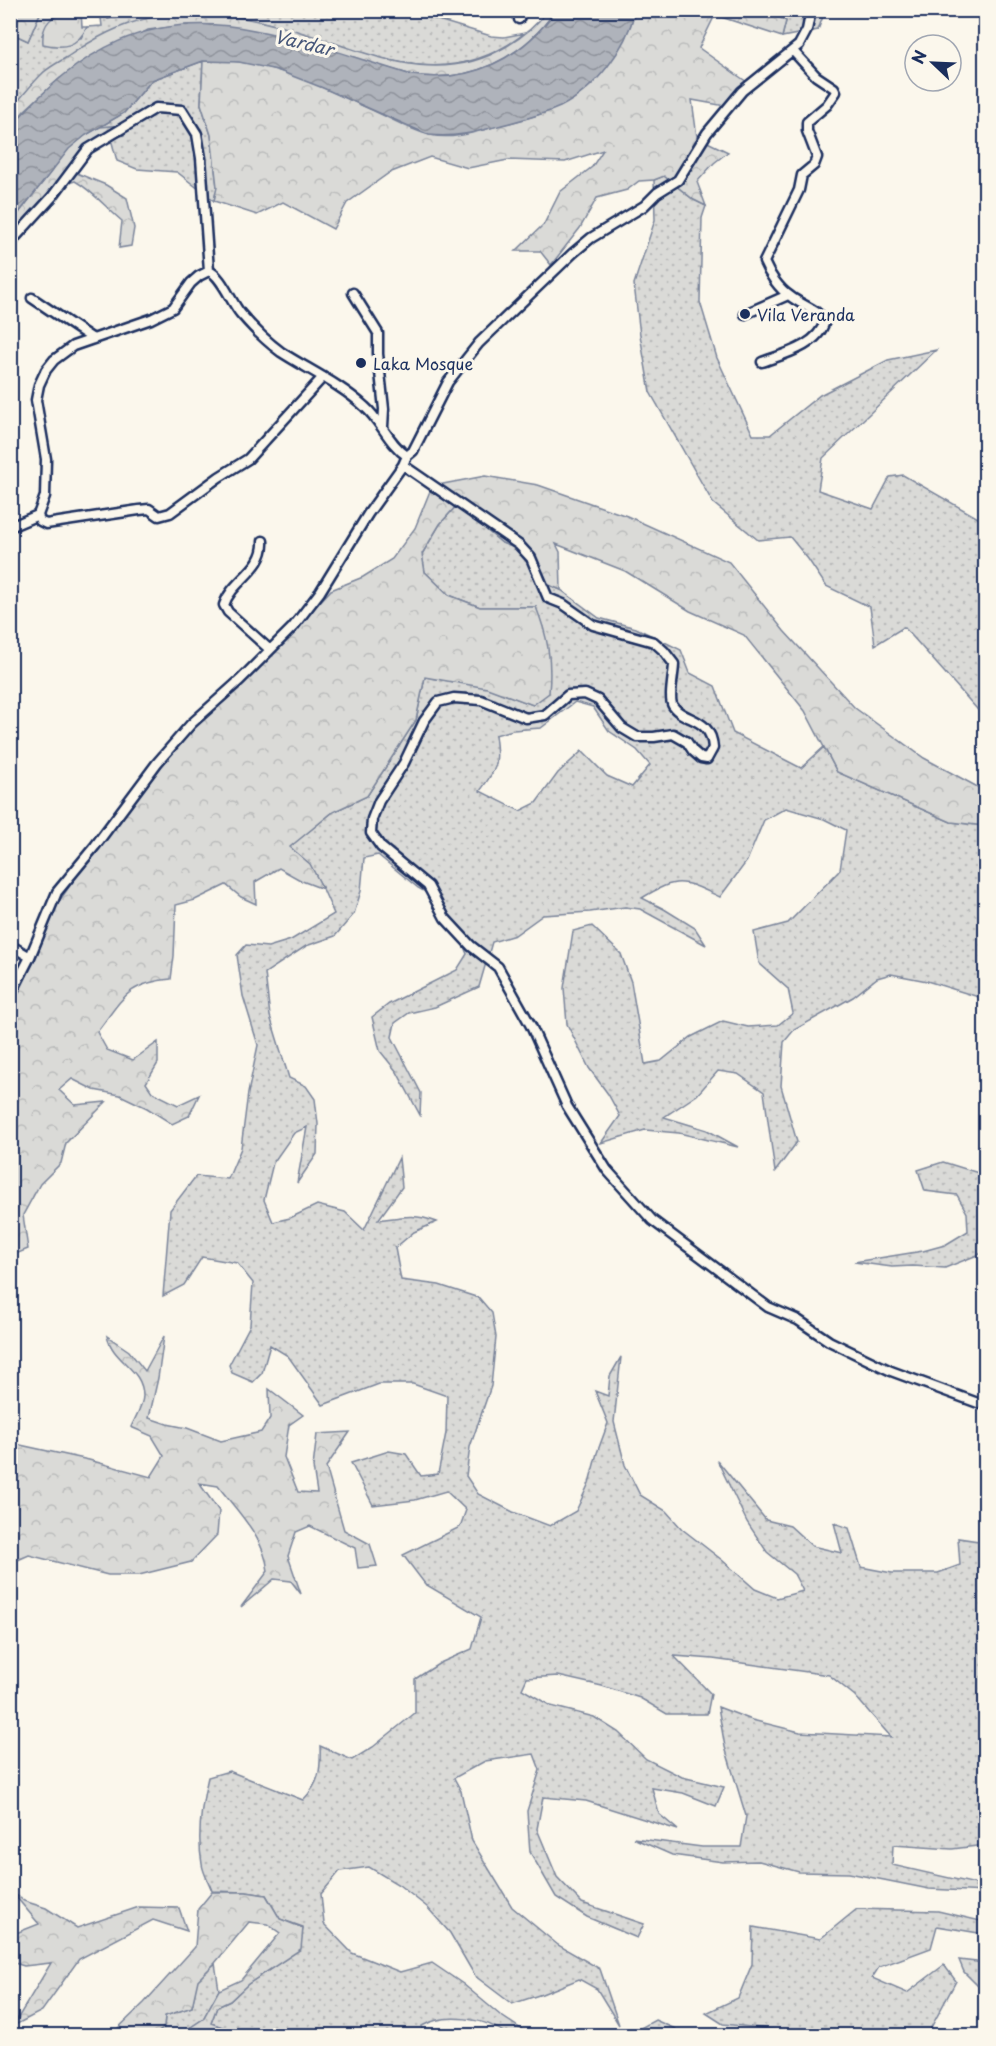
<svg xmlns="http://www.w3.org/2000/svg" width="996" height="2046" font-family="'Playpen Sans',sans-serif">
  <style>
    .grass { fill: url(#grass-dots); stroke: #7a849a; stroke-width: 1.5; fill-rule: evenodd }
    .forest { fill: url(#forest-crowns); stroke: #7a849a; stroke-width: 1.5 }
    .water { fill: url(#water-waves); stroke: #747e96; stroke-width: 1.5 }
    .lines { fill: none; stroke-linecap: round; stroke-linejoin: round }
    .minor-casing { stroke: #1b2f5e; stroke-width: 13 }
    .minor { stroke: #fbf7ec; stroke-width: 8 }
    .poi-dot { fill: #1b2f5e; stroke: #fbf7ec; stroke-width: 2 }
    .labels { text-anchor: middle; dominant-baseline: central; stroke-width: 6; stroke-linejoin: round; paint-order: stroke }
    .poi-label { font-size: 16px; fill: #1b2f5e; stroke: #fbf7ec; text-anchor: start }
    .water-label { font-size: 18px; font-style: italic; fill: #47577a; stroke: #fbf7ec }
  </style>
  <defs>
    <pattern id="grass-dots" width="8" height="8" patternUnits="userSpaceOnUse" patternTransform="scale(1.5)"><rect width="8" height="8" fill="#dadad7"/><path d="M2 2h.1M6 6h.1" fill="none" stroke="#babbbb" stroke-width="1.8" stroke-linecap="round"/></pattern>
    <pattern id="forest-crowns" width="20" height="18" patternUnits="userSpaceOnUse" patternTransform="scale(1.5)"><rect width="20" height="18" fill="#dadad7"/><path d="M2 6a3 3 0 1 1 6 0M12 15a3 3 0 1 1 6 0" fill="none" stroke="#babbbb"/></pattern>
    <pattern id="water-waves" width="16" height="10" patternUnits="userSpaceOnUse" patternTransform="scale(1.5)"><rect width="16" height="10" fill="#afb3bb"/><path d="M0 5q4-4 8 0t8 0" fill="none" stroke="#8e929b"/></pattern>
  </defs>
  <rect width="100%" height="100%" fill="#fbf7ec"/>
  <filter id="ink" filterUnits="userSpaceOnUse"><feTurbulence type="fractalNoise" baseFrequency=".0167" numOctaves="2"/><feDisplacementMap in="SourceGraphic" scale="12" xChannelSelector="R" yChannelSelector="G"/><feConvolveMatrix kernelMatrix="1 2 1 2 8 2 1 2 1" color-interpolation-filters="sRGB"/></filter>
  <g filter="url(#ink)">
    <path class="grass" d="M100,10L106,11L105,15L125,16L140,10L408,11L491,36L504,37L525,33C441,98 366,50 278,26C238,14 193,11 152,18L44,72L11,109L10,97L16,90L11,84V33L28,41L41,11H71C55,14 49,19 42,35L81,38L87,27L102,26Z
      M769,11H825L818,30L782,37L786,21Z
      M203,61L201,104L211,135L217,187L214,201L177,172L137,169L117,161L111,139L125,125L100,127L124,113L152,80Z
      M664,176L694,200L706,206L702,218L700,302L717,358L753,435H770L820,395L888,360L936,350L823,458L818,490L873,509L890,477L903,475L985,522V718L904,627L875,645L870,607L826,586L808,559L790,537L758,540L713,503L650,392L640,335L634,284L655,220L654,180Z
      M457,505L502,543L535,556L549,585L561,590L599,618L636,628L681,650L690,673L715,686L733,733L801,768L824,747L837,772L951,822L985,826V999L927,981L891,974L877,978L853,997L794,1030L784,1042L781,1086L797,1142L775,1172L764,1092L738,1074L718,1071L697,1095L664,1117L707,1130L738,1147L679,1133L645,1130L601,1143L620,1116L608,1094L589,1068L567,1024L564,988L573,931L592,926L621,954L631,982L645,1064L661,1061L691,1037L723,1021L748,1027L778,1025L793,1013L788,989L759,963L754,932L788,923L840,870L846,830L824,819L786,808L764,820L747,861L720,897C683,880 678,876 642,898L664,909L695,928L706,945L640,909L625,907L590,912L543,915L515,935L492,942L479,987L435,1007L409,1013L395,1023L392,1037L421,1093L420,1115L397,1072L380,1051L372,1017L389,1004L457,970L467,954L454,923L442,901L418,888L378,855L364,858L361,891L354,914L335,936L306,946L265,973L270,1016L289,1078L306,1086L315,1099L318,1124L317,1154L297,1183L307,1127L294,1133L273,1163L264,1200L273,1222L290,1218L317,1205L345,1212L364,1230L399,1158L402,1187L378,1220C402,1217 413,1213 437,1222L414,1232L395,1248L401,1280L439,1285L479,1298L492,1313L496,1337L491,1386L470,1447L466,1476L478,1494L513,1512L550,1526L576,1511L589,1483L597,1453L608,1423L595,1391L608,1396L610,1376L621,1357L614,1422L625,1465L640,1495L666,1511L682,1529L722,1560L755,1589L777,1598L803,1591L794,1574L767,1552L747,1522L717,1460L766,1520L790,1526L812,1546L842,1553L834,1523L849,1528L861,1567L892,1573H938L960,1565L958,1538L985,1542V1845L952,1849L893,1845L892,1865L985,1886V1892L929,1889L849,1873L799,1872L759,1861L723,1862L672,1855L633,1838L702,1847H741L746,1816L725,1747L718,1707L752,1720L800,1732L891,1737L855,1696L829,1675L713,1659L674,1656L711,1694L707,1714H667L640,1698L602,1686L558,1676L527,1678L522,1689L551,1706L594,1717L618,1732L646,1759L682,1777L724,1787L716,1806L683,1793L652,1788L659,1814L678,1830L586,1801L543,1797L537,1829L557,1877L582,1903L644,1924L637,1938L587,1917L556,1897L530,1852L527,1811L540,1770L534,1754L485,1761L454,1778L461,1791L472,1841L512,1907L558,1945L600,1969L619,2025L597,1989L579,1979L542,1994L512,2004L475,1976L450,1933L427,1907L399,1885L369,1867L340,1871L321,1894L324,1924L352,1953L400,1972L432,1963L463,1984L500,2015L530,2035H507C487,2018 445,2012 422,2026V2036H280L286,2033H239L211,2023L217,2007L230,2001L248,1984L300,1949L303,1927L280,1919L266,1895L246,1892L212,1891C209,1882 203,1873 202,1864C197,1837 202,1802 208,1777L229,1771L303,1800C320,1783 321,1769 320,1746L352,1760L373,1747L415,1713V1679L440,1663L472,1649L481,1617L425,1584L403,1555L460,1527L466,1510L446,1491L415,1500L373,1505L351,1463L389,1451L406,1454L421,1476L438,1474L446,1433L447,1396L413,1384H379L323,1405L288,1356L270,1345L262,1373L253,1382L232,1373L229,1365L250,1325L253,1283L237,1263L202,1257L184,1285L163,1296L170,1210L196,1176L228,1179L241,1148L248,1093L258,1045L243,996L237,955L246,945L268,947L291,940L334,914L323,889L310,865L289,847L333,812L367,796L416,720L425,677L486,687L533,705L536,607H480L449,595L425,572L422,554L440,524ZM575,702L593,707L609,731L637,750L650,765L632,787L607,776L582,751L558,773L536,803L520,811L480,791C498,767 499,764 495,735L513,730L541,728Z
      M943,1162L985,1175V1193L983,1194L986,1199L985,1252L945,1268L913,1266L892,1267L854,1262L923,1251L945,1245L968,1231L967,1213L957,1195L925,1191L918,1170Z
      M857,1909L938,1911L985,1922V1934L937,1926L931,1948L879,1967L872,1978L907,1993L944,1965L956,1981L927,2035H786L787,2031L723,2024L706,2013L738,1998L752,1964L753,1927L820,1939Z
      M959,1960L985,1963V1993L964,1972Z
      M215,1963L219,1990L203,2019L179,2035L156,2036L164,2027L165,2016L192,2007L197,1980Z
      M655,2020L689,2035H628Z"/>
    <path class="forest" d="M10,11H41L28,41L11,33Z
      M71,11H81L82,27H87C77,47 64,49 43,44C41,23 52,14 71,11Z
      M106,11V10L140,11L108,19Z
      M547,11H555C523,58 470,84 412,75L252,30L187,25L148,30L60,78L24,111L11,127V109C22,97 32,83 44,72C51,66 59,62 67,57C95,38 120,24 153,17C193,9 236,15 275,25C352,43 429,94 507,46C522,37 537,25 547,11Z
      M635,11H769L786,21L782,37L715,15L699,48L747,82L725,106L692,100L697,137L728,152L714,163L697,182L706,206L694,200L664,176L654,180L639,181L627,190L597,198L580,228L551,265L540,251H516L544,224L560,192L592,167L603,150L565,162L508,160L468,168L430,157L389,173L347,203L333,229L283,202L257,215L214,201L217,187L211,135L201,104L203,61C215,61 228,60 240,62C286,68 330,91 372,110C390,118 410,130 430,135C453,140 475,132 497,126C517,121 539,116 558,107C593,93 626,46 635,11Z
      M125,125L124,135C103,141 86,154 74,172L106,185L127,198L134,228L131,246L119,248L122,221C106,208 93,191 75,181C68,183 59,185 53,189C38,199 18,244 11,262V223L69,148L86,135L100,127Z
      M485,476L538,485L627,516L729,562L784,631L855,708L924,758L985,791V826L951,822L837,772L805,711L744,635L690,611L625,571L556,544L560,552L561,590L549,585L535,556L502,543L457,505L440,524L422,554L425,572L449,595L480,607H536C548,637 552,660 549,693L533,705L487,688L425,677L416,720L367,796L333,812L290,847L310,864L323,889L302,881L279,868L255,882L256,904L241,897L226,885L195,900L176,905L174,956L171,979C126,983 122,1000 97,1032L107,1050L133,1060L158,1042V1063L146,1083L152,1092L178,1105L199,1095L189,1116L172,1124L147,1108L120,1095L94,1090L72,1079L59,1090L75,1105L106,1102L66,1143L61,1163L40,1184L23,1215L28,1249L11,1256L10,1011L38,953L53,910L87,861L191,729L239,689L331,590L363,577L392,559L415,528L430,491L443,484Z
      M107,1336L129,1351L145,1371L164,1336L158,1378L149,1418L167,1424L187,1428L221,1441L261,1432L270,1418L269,1389L303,1415L289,1425L284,1457L298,1492L317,1493L313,1467L317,1434L350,1432L326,1467L344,1530L370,1544L377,1566L358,1568L355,1548L310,1526L296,1532L288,1556L301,1594L291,1581L274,1579L241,1607L268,1571C264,1537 238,1512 218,1486L199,1483L219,1511L217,1535L191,1562L139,1575H108L29,1555L11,1563V1443L89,1460L151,1477L164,1456L152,1436L131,1427C135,1418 143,1405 143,1396C143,1368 113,1362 107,1336Z
      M11,1891L24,1901L46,1908L77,1928L139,1907L179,1908L187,1931L153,1920L79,1959L42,2011L13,2026L51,1963L24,1966L11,1962V1935L39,1924Z
      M212,1892H246L266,1895L280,1919L303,1928L301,1949L248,1984L230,2001L217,2007L211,2023L239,2033H289L280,2036L179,2035L203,2019L219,1990L241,1980L280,1933L267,1924L249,1922L215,1963L198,1980L192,2007L165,2016L164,2027L156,2035H111L144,2003L195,1947L198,1909Z"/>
    <path class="water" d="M555,11H635C626,49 596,89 560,107C542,115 521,120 502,125C476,132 456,138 429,135L323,88L277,70L239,62L203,61L152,80L124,113L86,135L69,149L11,223V127C78,49 149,9 254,30C308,40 360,60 412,75C470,84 523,58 555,11Z"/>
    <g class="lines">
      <g class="minor-casing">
        <path id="minor" d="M519,19L522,10
          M10,243L52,197L88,149L156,108L182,110L197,134L201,158L209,271
          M353,293L378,333V354L384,409L383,427
          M32,298L93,339
          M745,314L788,295
          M762,362C784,354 818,346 825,321C817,309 801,305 790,296C779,289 769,274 764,262L799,190L802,175L814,165L817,157L807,131V122L827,105L836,92L834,88L816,76L793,51
          M403,465L519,545L531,558L548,598L563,604L593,625L654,642L664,651L674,664C674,674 668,699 673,706C683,722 711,716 713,748L707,759L701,758L693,751L687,742L673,734L654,737H637L622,728L598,700L585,694L568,695L545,715L526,718L481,700L454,698L438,702L424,721L404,763L379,801L372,819L371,833L381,847L428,886L445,918L471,946L498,967L531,1026L567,1106L607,1170L652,1220L768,1307L798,1320L829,1341L891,1371L986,1406
          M38,515L40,521L46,524L139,510L149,509L159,516L170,513L219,477L248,459L323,377
          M10,527L38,515L45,496L46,459L36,400L39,385L46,370L54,360L73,346L151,319L173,308L191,283L199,276L209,271C221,275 231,302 241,314C253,328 266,341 281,352C309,370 340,384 365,407C381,421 389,444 407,456
          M263,541C265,569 232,580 224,605L228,612L269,649
          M10,945L30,957
          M10,996L30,957L57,892L95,846L157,763L191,724L240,680L293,627L320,592L368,514L403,465L407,456L413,451L448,382L479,343L573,253L591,238L644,206L657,193L678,180L707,133L742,91L799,45L807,30L811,10"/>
      </g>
      <use href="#minor" class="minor"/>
    </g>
  </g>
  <g class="poi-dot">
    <circle cx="745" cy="314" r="6"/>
    <circle cx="361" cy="363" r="6"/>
  </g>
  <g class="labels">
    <g class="poi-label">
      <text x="757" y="314">Vila Veranda</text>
      <text x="373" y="363">Laka Mosque</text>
    </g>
    <g class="water-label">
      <text transform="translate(304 42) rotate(13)">Vardar</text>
    </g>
  </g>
  <rect width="996" height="2046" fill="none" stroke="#fbf7ec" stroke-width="36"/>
  <rect x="18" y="18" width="960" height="2010" fill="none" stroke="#1b2f5e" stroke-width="2" filter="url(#ink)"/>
  <g transform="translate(933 63) rotate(293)"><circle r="28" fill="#fbf7ec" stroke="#a1a7b3" stroke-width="1.5"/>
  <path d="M0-4.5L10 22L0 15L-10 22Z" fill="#1b2f5e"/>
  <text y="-9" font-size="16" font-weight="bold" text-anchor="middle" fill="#1b2f5e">N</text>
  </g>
</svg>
